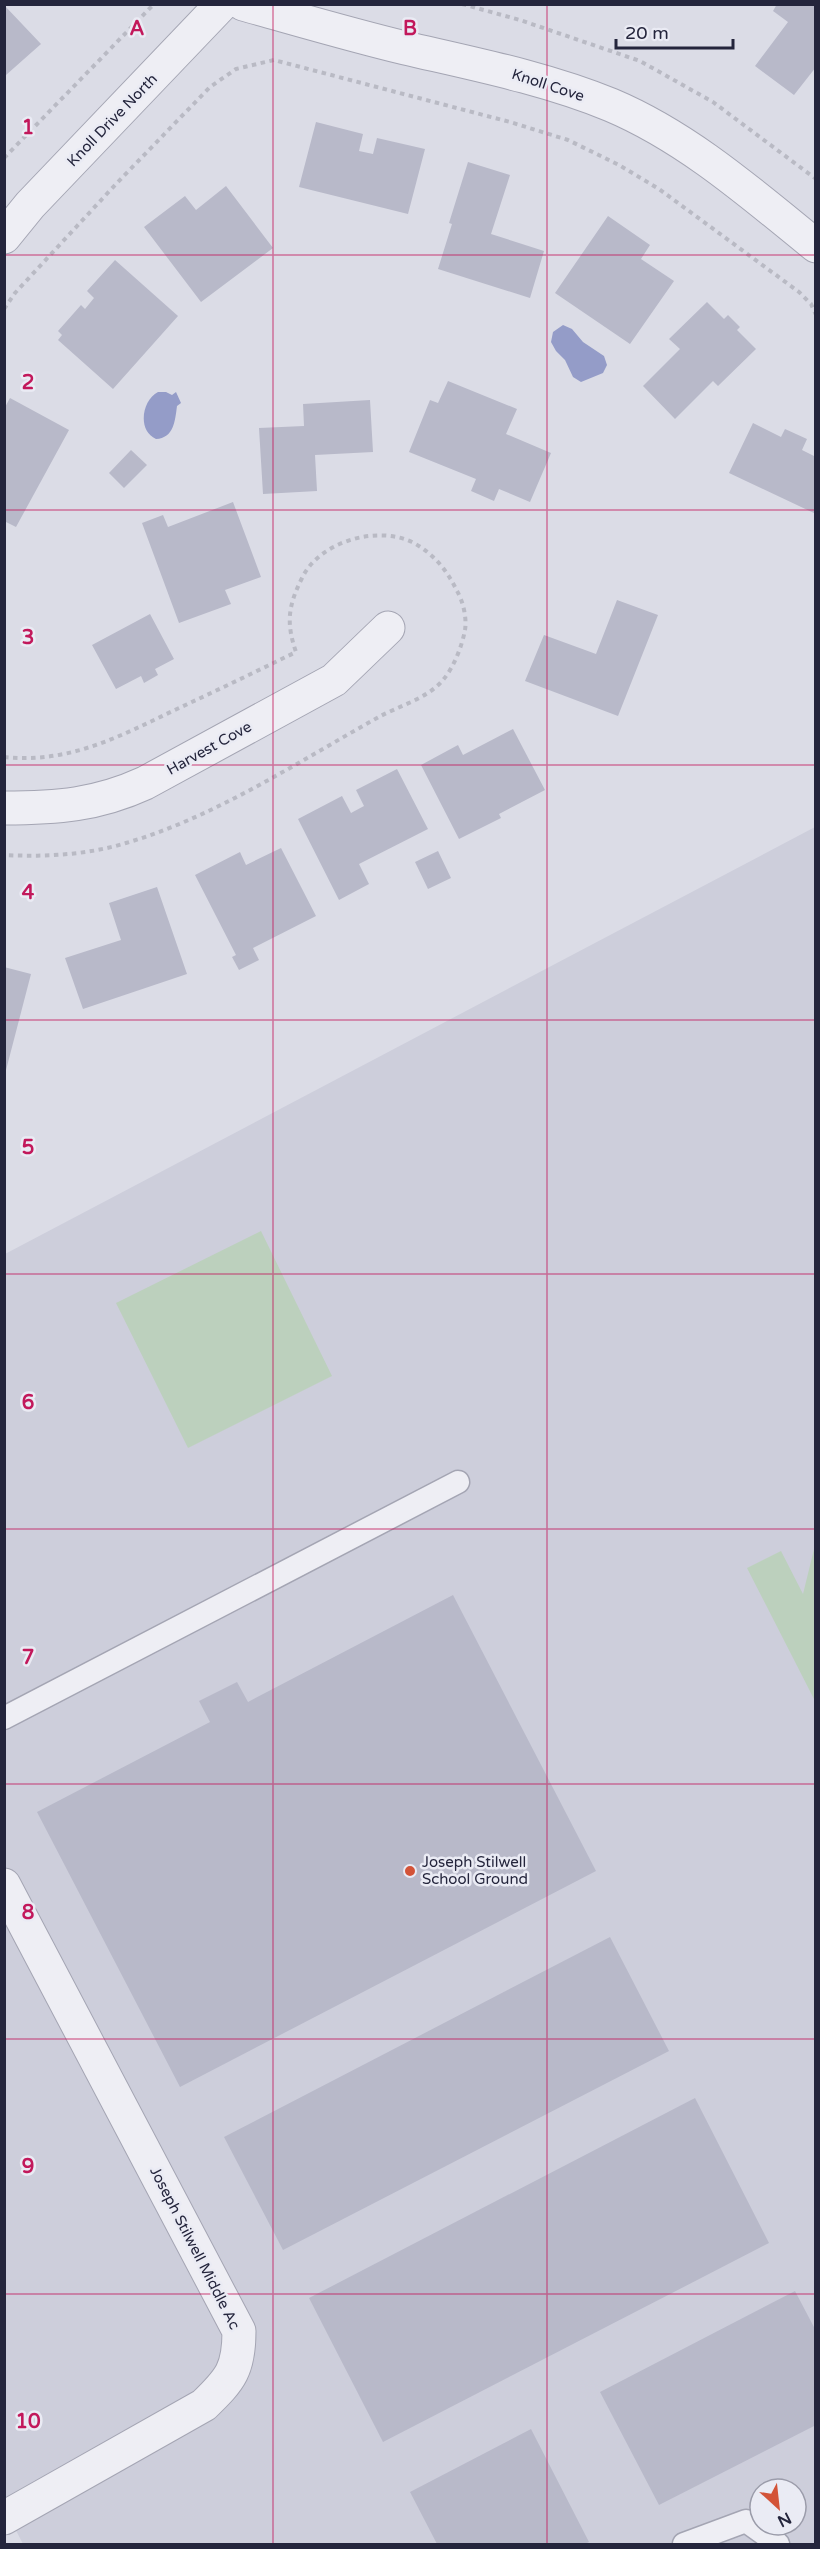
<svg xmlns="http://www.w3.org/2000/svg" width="820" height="2549" font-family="'Varela Round',sans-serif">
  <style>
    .built { fill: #cdcedb; fill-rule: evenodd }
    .green { fill: #bcd0bd }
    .water { fill: #949cc8 }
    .building { fill: #b8b9c9 }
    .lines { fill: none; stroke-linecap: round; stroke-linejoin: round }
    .service-casing { stroke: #a4a5b3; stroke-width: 25 }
    .minor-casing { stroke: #a4a5b3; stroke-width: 35 }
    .path { stroke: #b9bac4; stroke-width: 4; stroke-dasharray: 4.5 4.5; stroke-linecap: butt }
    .service { stroke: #eeeef4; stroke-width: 22 }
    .minor { stroke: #eeeef4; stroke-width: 33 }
    .grid { fill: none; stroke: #c2185b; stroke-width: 1.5; stroke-opacity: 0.55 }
    .poi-dot { fill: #d35338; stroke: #eaebf4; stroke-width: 2 }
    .labels { text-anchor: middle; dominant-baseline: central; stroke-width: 5; stroke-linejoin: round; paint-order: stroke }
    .street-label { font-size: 15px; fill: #24253c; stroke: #eaebf4 }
    .poi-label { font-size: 15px; fill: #24253c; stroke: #eaebf4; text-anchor: start }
    .grid-label { font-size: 20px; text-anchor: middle; font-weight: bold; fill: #c2185b; stroke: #eaebf4; stroke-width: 5; stroke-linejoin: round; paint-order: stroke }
  </style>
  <rect width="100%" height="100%" fill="#dbdce6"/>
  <path class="built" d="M815,827V2544H23L5,2509V1254ZM760,2489H796V2525H760Z"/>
  <path class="green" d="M261,1231L332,1376L188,1448L116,1303Z
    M815,1545V1701L747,1568L781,1551L803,1594Z"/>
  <path class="water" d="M563,325L572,329L583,342L604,356L607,365L603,373L581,382L573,377L565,360L556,351L551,342L553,332Z
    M158,392H166L172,395L176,392L181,403L177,406C175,421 174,438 156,439C137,431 142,400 158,392Z"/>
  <path class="building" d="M777,4H816V67L794,95L755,66L788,22L773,11Z
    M4,5L41,44L6,75L4,74Z
    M316,122L363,134L359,151L373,154L377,138L425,149L408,214L299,187Z
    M468,162L510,175L491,234L544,251L530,298L438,269L452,224L449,223Z
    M226,186L273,248L201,302L144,227L185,196L196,210Z
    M608,216L650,245L641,259L674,281L630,344L555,293Z
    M115,260L178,316L113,389L58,340L62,335L58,331L81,305L85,309L94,298L87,291Z
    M707,302L724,319L728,315L740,327L737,330L756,349L718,386L713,381L675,419L643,386L680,349L669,339Z
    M448,381L517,409L506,434L551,453L530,502L499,489L494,501L471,491L476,479L409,452L430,400L438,403Z
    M10,398L69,430L16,527L4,521V409Z
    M370,400L373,452L315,455L317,491L263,494L259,428L304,426L303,404Z
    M753,423L781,437L785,429L807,439L802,450L816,457V514L729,473Z
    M131,450L147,465L124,488L109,473Z
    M233,502L261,577L225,590L231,604L179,623L142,523L163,515L168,527Z
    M617,600L658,615L618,716L525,681L544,635L596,654Z
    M150,614L174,659L155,669L158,675L144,683L141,676L116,689L92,645Z
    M513,729L545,790L499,814L501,818L459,839L421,765L458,745L463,755Z
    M397,769L428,829L359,864L369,884L339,900L298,819L342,796L351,813L364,806L356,790Z
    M281,848L316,916L253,948L259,960L239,970L232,957L236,955L195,875L240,852L246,865Z
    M438,851L451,878L428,889L415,862Z
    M157,887L187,974L83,1009L65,958L121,940L109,903Z
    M4,967L31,974L5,1074H4Z
    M453,1595L596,1871L180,2087L37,1812L210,1722L199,1701L237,1682L248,1702Z
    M610,1937L669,2051L283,2250L224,2137Z
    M695,2098L769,2243L383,2442L309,2298Z
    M795,2291L816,2331V2425L659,2505L600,2392Z
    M531,2429L589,2542L585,2544H437L410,2492Z"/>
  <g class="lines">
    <g class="service-casing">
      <path id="service" d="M4,1718L458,1482
        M684,2544L746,2521L778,2544"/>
    </g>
    <g class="minor-casing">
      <path id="minor" d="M243,4C297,19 351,35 405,48C474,64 545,78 611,105C687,137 752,194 816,246
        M4,237L30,205L222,4
        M4,808C57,808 97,805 145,783L334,680L388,628
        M4,1885L239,2331C239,2369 231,2379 204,2405L4,2518"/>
    </g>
    <path class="path" d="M462,4L520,20L640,61L713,102L816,179
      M4,158L154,4
      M4,309L15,293L116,184L210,87L236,69L274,60L510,122L568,140L619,165L659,189L799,292L811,304L816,315
      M4,757C71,764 122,735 179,708C218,690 257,671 296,652C286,623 288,606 302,578C319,542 376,525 412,542C433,553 447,570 457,591C463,601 467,618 465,630C462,646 454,667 443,680C427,699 398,706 377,718C296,763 215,817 126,843C87,855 45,857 4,855"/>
    <use href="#service" class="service"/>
    <use href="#minor" class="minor"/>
  </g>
  <path class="grid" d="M273,4V2544M547,4V2544M4,255H816M4,510H816M4,765H816M4,1020H816M4,1274H816M4,1529H816M4,1784H816M4,2039H816M4,2294H816"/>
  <circle class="poi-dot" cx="410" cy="1871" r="6"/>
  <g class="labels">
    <g class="street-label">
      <text transform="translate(548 85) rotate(18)">Knoll Cove</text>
      <text transform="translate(112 120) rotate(-46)">Knoll Drive North</text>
      <text transform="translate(209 748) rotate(-29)">Harvest Cove</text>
      <text transform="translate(195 2248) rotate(63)">Joseph Stilwell Middle Ac</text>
    </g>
    <g class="poi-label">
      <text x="422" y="1862">Joseph Stilwell<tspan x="422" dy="17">School Ground</tspan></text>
    </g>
  </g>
  <g class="grid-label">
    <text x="137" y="35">A</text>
    <text x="410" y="35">B</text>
    <text x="28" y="134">1</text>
    <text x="28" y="389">2</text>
    <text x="28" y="644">3</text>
    <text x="28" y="899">4</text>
    <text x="28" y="1154">5</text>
    <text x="28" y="1409">6</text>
    <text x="28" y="1664">7</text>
    <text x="28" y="1919">8</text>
    <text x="28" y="2173">9</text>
    <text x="28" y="2428">10</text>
  </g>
  <rect width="820" height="2549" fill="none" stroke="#24253c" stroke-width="12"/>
  <g transform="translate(778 2507) rotate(153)"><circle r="28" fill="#eaebf4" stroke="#9b9caa" stroke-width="1.5"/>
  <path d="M0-4.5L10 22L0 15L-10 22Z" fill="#d35338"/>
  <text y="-9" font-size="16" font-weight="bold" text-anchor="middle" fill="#24253c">N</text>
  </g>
  <path d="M616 39v9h117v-9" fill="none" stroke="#24253c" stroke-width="3"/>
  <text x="625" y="39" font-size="18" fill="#24253c" stroke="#eaebf4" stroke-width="4.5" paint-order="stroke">20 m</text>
</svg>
